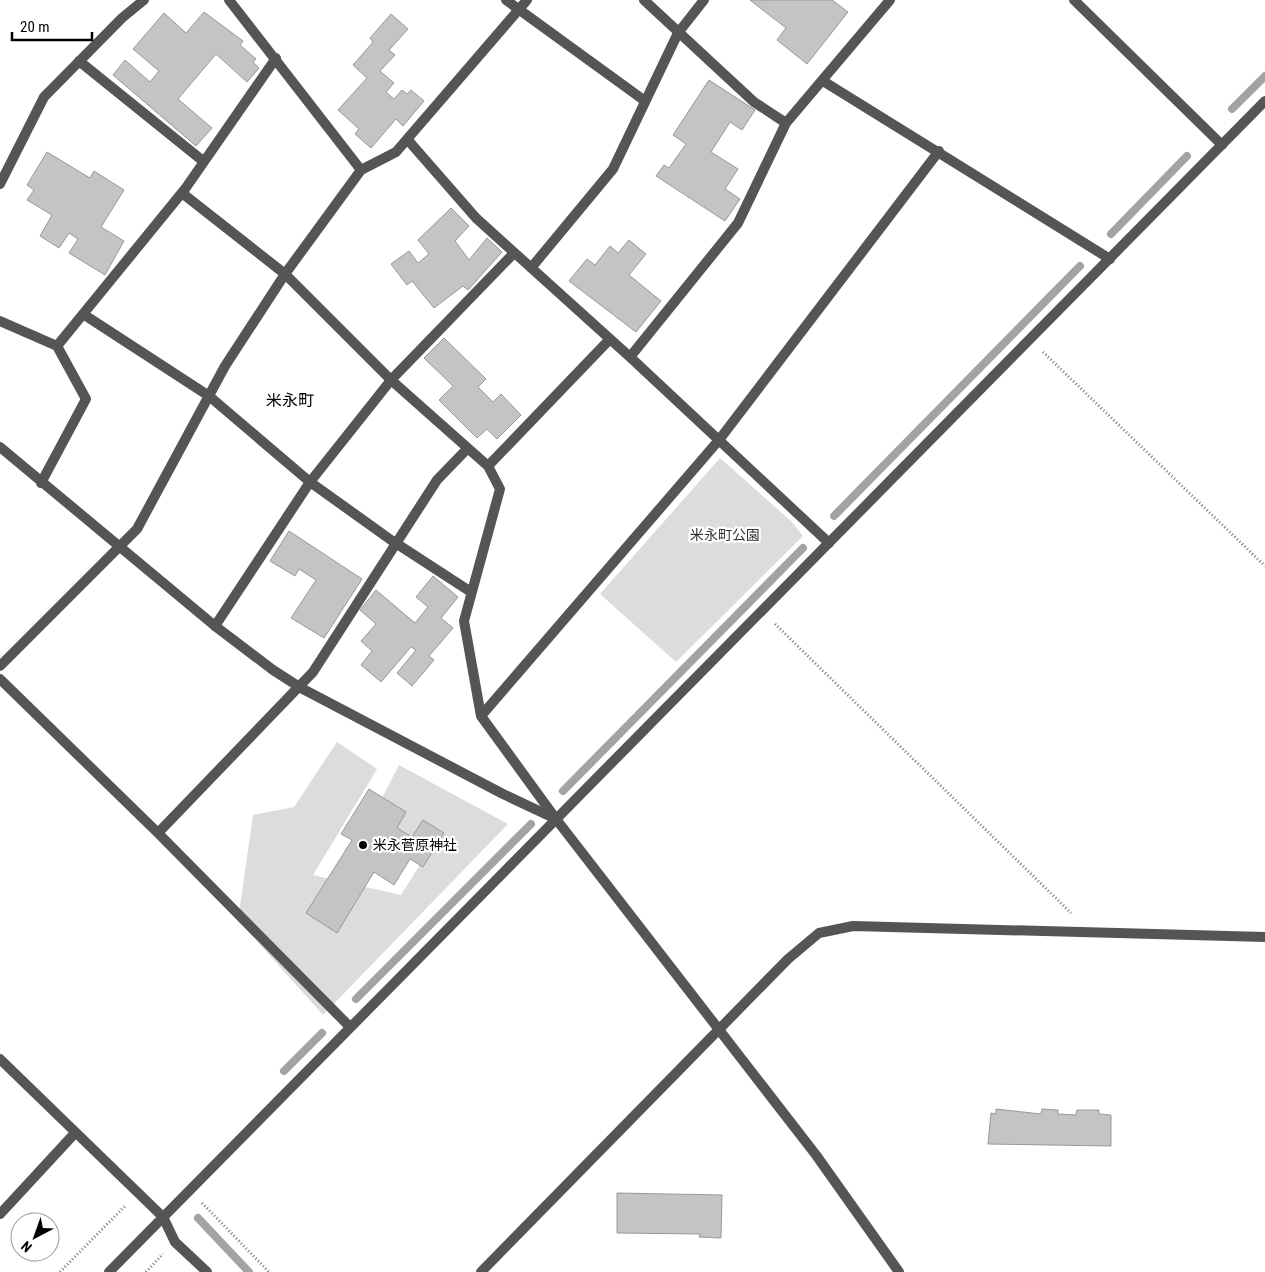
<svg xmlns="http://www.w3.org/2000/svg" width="1265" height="1272" font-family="'Roboto Condensed','Noto Sans JP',sans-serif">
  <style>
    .green { fill: #dcdcdc }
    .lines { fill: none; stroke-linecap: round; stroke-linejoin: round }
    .stream { stroke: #a3a3a3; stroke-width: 8 }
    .building { fill: #c4c4c4; stroke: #999 }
    .path { stroke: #777; stroke-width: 3; stroke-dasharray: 1 2.5; stroke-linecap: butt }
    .minor { stroke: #555; stroke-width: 10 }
    .tertiary { stroke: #555; stroke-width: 10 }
    .poi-dot { fill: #000; stroke: #fff; stroke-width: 2 }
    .labels { text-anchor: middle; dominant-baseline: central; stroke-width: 4.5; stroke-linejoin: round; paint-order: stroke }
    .park-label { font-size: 14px; fill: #333; stroke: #fff }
    .poi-label { font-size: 14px; fill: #000; stroke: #fff; text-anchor: start }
    .quarter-label { font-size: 16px; fill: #000; stroke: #fff }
  </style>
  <rect width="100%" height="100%" fill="#fff"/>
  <path class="green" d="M720,458L791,521L803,536L676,662L600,594Z
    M337,742L377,769L313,875L401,895L426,855L374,814L399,765L508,824L323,1015L238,920L253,815L294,807Z"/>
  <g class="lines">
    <path class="stream" d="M1232,109L1265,76
      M1111,234L1187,156
      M834,516L1080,266
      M563,791L803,548
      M356,999L531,824
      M284,1071L322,1033
      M198,1218L249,1272"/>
  </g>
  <path class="building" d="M750,0H832L848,12L807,64L777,40L786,28Z
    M204,12L243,41L240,45L256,59L253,62L259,68L247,82L216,54L178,99L212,128L196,146L113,75L125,60L150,82L159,71L133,49L164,13L186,33Z
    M391,14L408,29L389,50L395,55L380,71L394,83L386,92L394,99L402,90L407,94L411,90L424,101L403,126L396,119L371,148L355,134L359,129L338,110L367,78L353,65L373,42L370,38Z
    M709,80L755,110L742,130L730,122L711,152L738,169L725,189L740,199L725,221L656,176L664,165L669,168L686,144L673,135Z
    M47,152L90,178L94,171L124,190L101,227L124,241L105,275L69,253L78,239L69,233L59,248L40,236L52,215L27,200L34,190L27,185Z
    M451,208L469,226L455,241L469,260L487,238L502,252L468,290L463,286L434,308L412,281L407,285L391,264L409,251L418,263L429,254L418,240Z
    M629,240L646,254L629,275L661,301L636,332L569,281L587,259L595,265L610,246L618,253Z
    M444,338L486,379L478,387L493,402L501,394L521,415L497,439L487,429L477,438L439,400L453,386L424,358Z
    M289,531L362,579L324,638L291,618L316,580L299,569L295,576L270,561Z
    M433,576L458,597L441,618L453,628L429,656L434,660L412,686L397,673L416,650L411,647L381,682L361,665L372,651L361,641L376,624L360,610L376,590L415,623L428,607L416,597Z
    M369,789L406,812L397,828L412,837L423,820L444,833L423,867L410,859L394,885L374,872L337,933L306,913L352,840L341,834Z
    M996,1109L1041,1114L1042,1109L1058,1110V1114L1076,1115L1077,1110H1099V1114L1111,1115V1146L988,1144L991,1113L996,1114Z
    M617,1193L722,1195L721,1238L699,1237L700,1234L617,1233Z"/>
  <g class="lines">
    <path class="path" d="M1043,352L1265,566
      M775,624L1071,913
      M202,1203L269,1272
      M60,1272L126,1205
      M146,1272L163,1254"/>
    <path class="minor" d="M229,0L361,170
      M506,0L645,101
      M644,0L754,102L786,123
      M1074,0L1222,145
      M79,61L203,161
      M823,81L1110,259
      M407,139L476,218L630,357L829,543
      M0,184L44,97L122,18L144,0
      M182,193L285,274L391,380L488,466L500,489L464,621L481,716L556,819
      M531,268L613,169L678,33L704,0
      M83,314L209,396L310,482L391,540L471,592
      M0,321L57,346
      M630,357L738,223L786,123L890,0
      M488,466L610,339
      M41,483L86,399L57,346L185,189L276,58
      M215,626L310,482L391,380L514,253
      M0,666L137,529L225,366L285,274L361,170L396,152L527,0
      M0,679L158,833L350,1027
      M481,716L719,440L939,151
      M158,833L313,672L437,480L467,449
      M0,1059L163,1217L175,1242L207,1272
      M0,1214L75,1133
      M481,1272L788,959L819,933L853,926L1265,937"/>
    <path class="tertiary" d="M0,447L215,626L273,670L301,688L503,794L556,819L816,1155L899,1272
      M109,1272L1265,101"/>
  </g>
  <circle class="poi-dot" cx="363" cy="845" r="5"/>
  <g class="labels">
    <g class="park-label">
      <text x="725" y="535">米永町公園</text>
    </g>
    <g class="poi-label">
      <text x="373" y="845">米永菅原神社</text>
    </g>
    <g class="quarter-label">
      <text x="290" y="400">米永町</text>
    </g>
  </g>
  <g transform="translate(35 1237) rotate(221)"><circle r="24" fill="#ffffff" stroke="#999999"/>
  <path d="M0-4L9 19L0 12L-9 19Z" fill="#000000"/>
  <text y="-8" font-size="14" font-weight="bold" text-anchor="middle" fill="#000000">N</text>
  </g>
  <path d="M12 32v8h80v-8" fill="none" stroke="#000000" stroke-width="2.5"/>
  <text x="20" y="32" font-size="15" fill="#000000" stroke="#ffffff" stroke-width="4" paint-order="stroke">20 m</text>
</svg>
